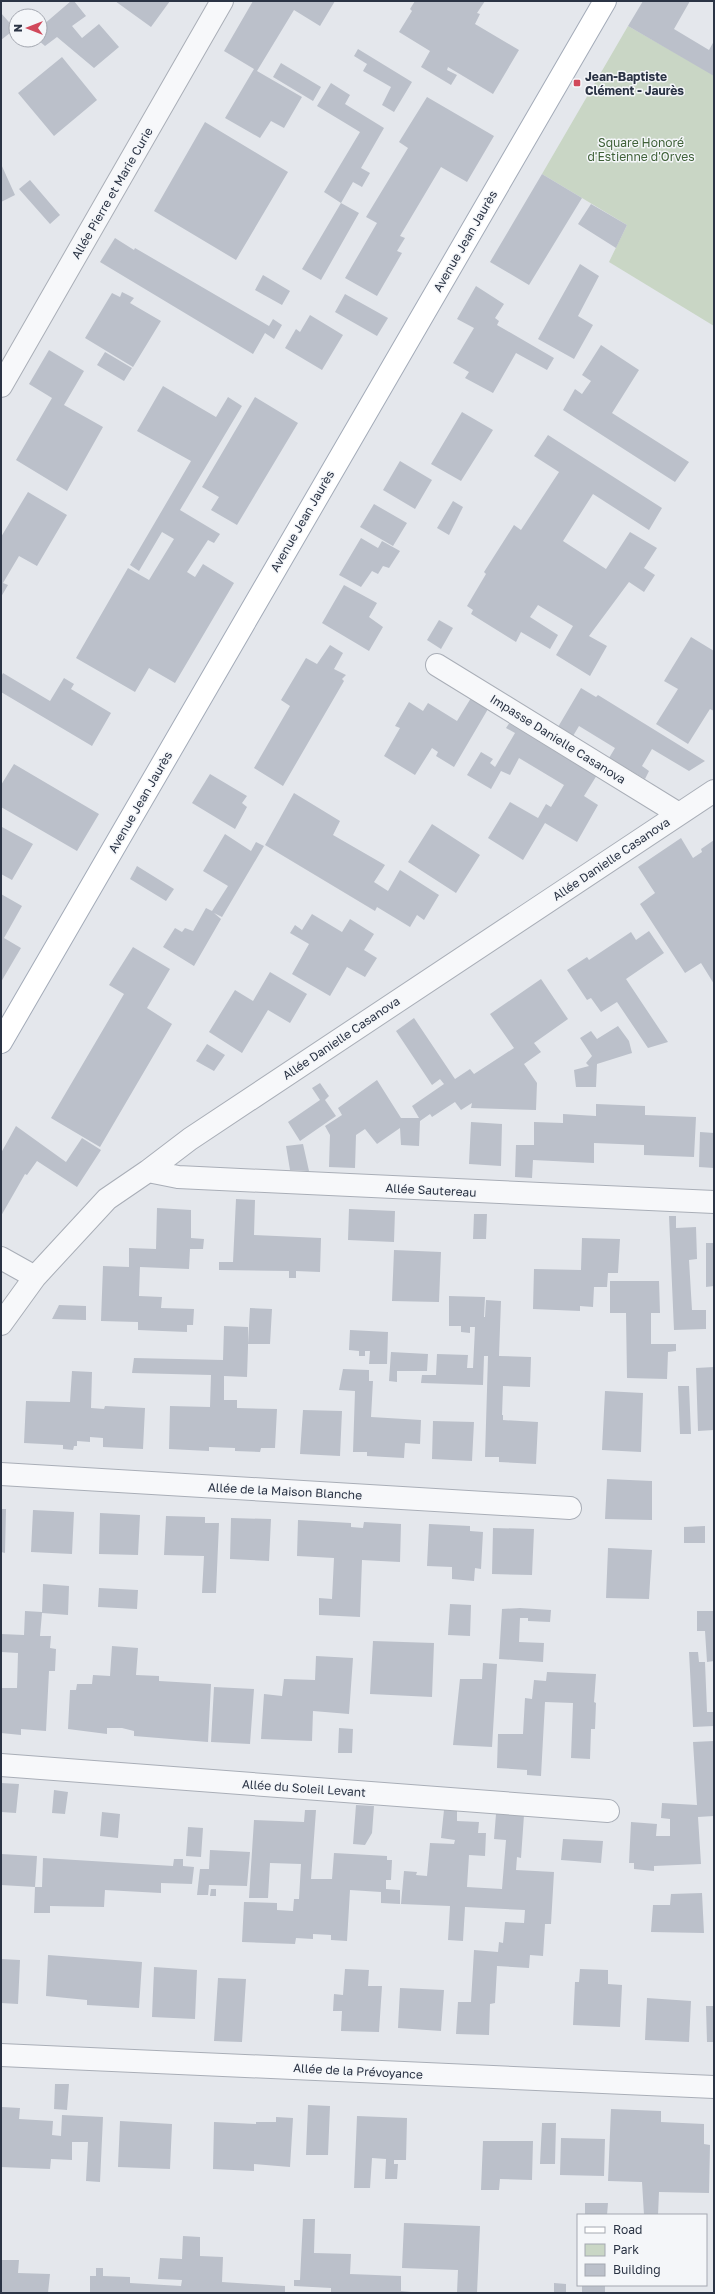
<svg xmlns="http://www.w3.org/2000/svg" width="715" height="2294" font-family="'Golos Text',sans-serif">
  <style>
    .green { fill: #c9d6c5 }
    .building { fill: #bbc0ca }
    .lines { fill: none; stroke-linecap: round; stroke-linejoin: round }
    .minor-casing { stroke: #a9aeb7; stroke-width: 24 }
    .major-casing { stroke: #a3abb8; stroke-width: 24 }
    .minor { stroke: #f7f8fa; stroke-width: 22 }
    .major { stroke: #fff; stroke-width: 22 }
    .poi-dot { fill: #d1495b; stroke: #f4f6f9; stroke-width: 1.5 }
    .labels { text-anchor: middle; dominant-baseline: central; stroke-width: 3; stroke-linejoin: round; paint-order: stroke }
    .poi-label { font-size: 12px; font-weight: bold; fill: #2b3445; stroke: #f4f6f9; text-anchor: start }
    .park-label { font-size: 12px; fill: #3f6138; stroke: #f4f6f9 }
    .street-label { font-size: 12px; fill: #2b3445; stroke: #f4f6f9 }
  </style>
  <rect width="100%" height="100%" fill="#e4e7ec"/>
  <path class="green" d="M628,26L714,75V326L609,262L627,225L542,174Z"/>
  <path class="building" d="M71,1H74L86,16L72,26L82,38L99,24L119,47L94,68L57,37L45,46L38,40H40V23L43,25Z
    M115,1H170L151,27Z
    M253,1H335L320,26L294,10L257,71L302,97L284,128L271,121L260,138L225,118L254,69L224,51Z
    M415,1H485L477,13L480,14L475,24L519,50L493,94L448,67L447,70L457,75L451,85L421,67L430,51L399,32L412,11L410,9Z
    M643,1H690L674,29L709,50L714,41V76L628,26Z
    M1,13L15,29L1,40Z
    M358,49L412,82L394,112L382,105L391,87L363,71L367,64L354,56Z
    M62,57L97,100L54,136L18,93Z
    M281,63L321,87L313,101L273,77Z
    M331,83L350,95L345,104L384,128L361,168L370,173L362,187L353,182L341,203L324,192L360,132L317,106Z
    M427,97L494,136L467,182L441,167L400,236L405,238L397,251L402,253L377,296L345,278L377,223L366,217L408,148L399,142Z
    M205,122L288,172L236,260L154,211Z
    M1,164L15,195L1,202Z
    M542,174L582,198L529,285L490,262Z
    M30,180L60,215L50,224L19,189Z
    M341,203L359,213L321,280L302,269Z
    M591,204L627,225L616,248L578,224Z
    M115,238L134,250L135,248L269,326L273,319L282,325L274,339L265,333L253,354L100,262Z
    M580,264L599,276L578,316L593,325L574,359L538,339Z
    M263,275L290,291L282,305L255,290Z
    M476,286L504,304L495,318L499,321L497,325L554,358L547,370L516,353L493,393L465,378L469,372L453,363L474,328L457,319Z
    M122,292L134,298L130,303L161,321L133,367L85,338L112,293L120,297Z
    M345,294L388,318L377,336L335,312Z
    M310,315L343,335L322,370L285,348L296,329L300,332Z
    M601,345L639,370L612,413L689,462L675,482L563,410L575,389L582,394L591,381L582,375Z
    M49,350L84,371L64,405L103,427L67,491L16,460L52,398L29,384Z
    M105,352L132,368L124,381L97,365Z
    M163,386L216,417L228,397L242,406L180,510L220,534L214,543L208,540L187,572L195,577L203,564L234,583L175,683L149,668L135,692L76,658L128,568L149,580L174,539L162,532L139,571L130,565L191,461L137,431Z
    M255,397L298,423L237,525L211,510L219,497L202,487Z
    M462,412L493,430L461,481L431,464Z
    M548,435L662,508L649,530L593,494L563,541L606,569L630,532L657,548L644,568L655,575L644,592L629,582L589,636L607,646L590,676L556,655L573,626L538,605L530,617L558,635L550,649L521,632L516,642L471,614L473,610L467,606L486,574L484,572L514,525L521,530L559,472L534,456Z
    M400,461L432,480L415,509L383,490Z
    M28,492L67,515L37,566L19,556L3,583L8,585L1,597V537Z
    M453,501L463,507L449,535L437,528Z
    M374,504L407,523L393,546L360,527Z
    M361,538L378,548L382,541L400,551L389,568L383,566L378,574L372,571L361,587L339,575Z
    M344,585L377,603L369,617L383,627L369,651L322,623Z
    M439,620L453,628L441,649L427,640Z
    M691,637L714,651V711L710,709L688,744L656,724L678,689L664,681Z
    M330,645L343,653L334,669L346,675L342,679L344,681L283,786L254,768L290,706L281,700L306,658L317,664Z
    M3,673L50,701L64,678L74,684L71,689L111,713L92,746L1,692V677Z
    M581,688L596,697L598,695L705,761L689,771L652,749L642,766L649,771L645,779L609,758L615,748L579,726L573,736L558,727Z
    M471,698L488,709L454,767L436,756L438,752L432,748L415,775L384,756L400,728L395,726L409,702L423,711L428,703L457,721Z
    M510,722L597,775L584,796L598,805L577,842L545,823L523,860L488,838L510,802L538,818L546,804L551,807L564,785L519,758L510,775L501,771L491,789L467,775L481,752L493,759L490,763L495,767L515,733L506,728Z
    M14,764L99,814L77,851L1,807V785Z
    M210,774L247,796L242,803L247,807L235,829L192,803Z
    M294,793L340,821L333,835L385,865L374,882L388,891L400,870L439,895L424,920L417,915L410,927L377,907L375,911L265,845Z
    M432,824L480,855L456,893L408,862Z
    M2,827L33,844L12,880L1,874Z
    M225,834L251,851L256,842L264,846L222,917L214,913L221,919L194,966L163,947L175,928L182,932L185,928L193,931L206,908L212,911L228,886L203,871Z
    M681,838L693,858L702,852L701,849L714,840V984L701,963L685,973L640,904L655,893L638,867Z
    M137,866L174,889L166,901L130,879Z
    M1,894L22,906L4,938L21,948L1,982Z
    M312,914L342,932L350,919L374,934L364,950L377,958L365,977L347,967L330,996L292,974L309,944L290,933L295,925L302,930Z
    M649,931L664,953L626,979L668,1042L648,1048L617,1002L601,1012L591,998L587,1000L567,970L587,957L589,960L631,932L636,940Z
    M133,947L170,969L147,1008L172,1024L100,1147L51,1118L124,994L109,985Z
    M270,972L307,994L290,1023L268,1010L242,1053L209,1032L235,990L253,1001Z
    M541,979L568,1019L534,1043L541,1052L524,1064L537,1083L536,1110L471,1108L472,1103L461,1110L455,1102L432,1117L430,1114L420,1121L419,1146L401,1145L400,1128L377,1144L365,1129L356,1135L355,1168L329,1167L330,1135L325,1126L342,1115L338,1108L377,1080L401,1118H419L412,1106L444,1084L440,1079L432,1085L396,1031L414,1018L455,1079L470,1069L474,1074L514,1048L490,1014Z
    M618,1026L629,1041L632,1053L597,1064L596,1087H576L574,1070L589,1066L586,1063L592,1056L580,1038L591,1031L597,1039Z
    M207,1044L225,1055L214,1071L196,1061Z
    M320,1083L329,1096L325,1100L336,1116L300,1141L288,1122L320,1100L312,1088Z
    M596,1104L645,1106V1115L696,1117L694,1157L644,1155V1145L594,1143V1163L533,1160L532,1178L515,1177L516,1145H534V1122L563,1123V1114L596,1116Z
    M471,1122L502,1124L501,1166L469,1164Z
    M16,1126L66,1162L82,1138L101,1150L77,1187L37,1161L27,1175L25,1174L1,1216V1153Z
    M700,1132L714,1133V1168L699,1167Z
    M303,1144L309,1171L290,1170L286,1146Z
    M236,1199L255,1200L254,1235L321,1238L320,1272L296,1271V1278H289V1271L219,1270V1262H233Z
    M157,1208L191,1210V1238L204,1239L203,1249H190L189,1269L140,1267L139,1296L162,1297L161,1308L194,1309L193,1325H187V1332L138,1330V1322L101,1321L103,1266L129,1267V1248L156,1249Z
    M349,1209L395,1211L394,1242L348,1240Z
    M474,1214H487L486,1239H473Z
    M669,1216H676V1228L696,1227L697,1259L689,1260L692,1310H706V1329L674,1330Z
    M582,1238L620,1239L618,1273H608L607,1287H594L593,1307L580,1306V1311L533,1309L534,1269L581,1270Z
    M706,1243H714V1286L706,1287Z
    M394,1250L441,1252L439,1302L392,1301Z
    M610,1281H659L660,1313H651V1344H676V1351L668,1352L667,1379L627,1378L626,1313H610Z
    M449,1296L485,1297L484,1317H485L486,1300L501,1301L499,1356L531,1357L530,1387L503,1386L502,1415H503V1420L538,1422L536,1464L499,1462V1457H485L488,1356H484L483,1385L421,1383L422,1375H436L437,1354L468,1355L467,1368H473L475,1327H470V1333L461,1332V1326H449Z
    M59,1305L86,1306V1320L52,1319Z
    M250,1308L272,1309L270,1344H248Z
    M224,1326L248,1327V1347L247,1377L224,1376V1400H237V1408L277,1409L275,1448H261L260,1452L235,1451V1448L209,1447V1451L169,1449L170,1406L210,1407L211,1375L132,1373L134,1358L223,1360Z
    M350,1330L388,1332L387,1364H369L370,1351H365V1356H359V1351L349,1350Z
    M391,1352L428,1354L427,1371H397V1382L389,1381Z
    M714,1367V1430L698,1431L696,1368Z
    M343,1369L369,1370V1381H373L371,1417L421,1420L420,1444L405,1443L404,1458L367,1456V1452H353L355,1391L339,1390Z
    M72,1371L92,1372L91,1408L104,1409L105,1406L145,1408L143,1449L103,1447V1438L90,1437V1442L77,1441V1446H74L73,1450L63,1449V1445L24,1443L26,1401L70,1402Z
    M678,1386H689L691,1434H680Z
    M605,1391L643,1393L641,1452L602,1450Z
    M303,1410L342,1411L340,1456L300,1454Z
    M433,1421L474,1422L472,1461L432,1459Z
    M607,1479L652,1481V1520L605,1519Z
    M1,1509H6L5,1553L1,1552Z
    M33,1510L74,1512L72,1554L31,1552Z
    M100,1513L140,1515L138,1555L99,1554Z
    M166,1516L205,1517V1523H219L216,1593H202L204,1556L164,1555Z
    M231,1518L271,1519L269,1561L230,1559Z
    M298,1520L351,1523V1527L363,1528L364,1522L401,1524L400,1562L362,1560L360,1617L319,1615V1598L332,1599L334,1558L297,1556Z
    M429,1524L470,1526V1531L483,1532L481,1569L475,1568L474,1581L452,1579V1567L427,1566Z
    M705,1526V1543H684V1527Z
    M493,1528L534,1529L532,1575L492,1574Z
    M608,1548L652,1550L649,1599L606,1598Z
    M43,1584L69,1586L68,1615L42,1613L40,1636H51L50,1648L56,1649L55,1671H49L46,1731L21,1729V1735L1,1733V1688H17L18,1653L1,1652V1634L24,1635L25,1611L42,1612Z
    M99,1588L138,1590L137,1609L98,1607Z
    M450,1604L471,1605L470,1636L448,1635Z
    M520,1608L551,1610L550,1622L528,1621V1618H520L519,1642L544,1643L543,1662L499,1659L502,1609Z
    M697,1611H714V1661L707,1662L705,1631H697Z
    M373,1641L434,1643L432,1697L370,1694Z
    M112,1646L138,1648L136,1675L159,1676V1681L211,1684L208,1742L134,1736V1731L122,1728H107V1734L68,1729L70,1690H76L77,1684H92L93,1675L110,1676Z
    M689,1652H698L699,1662H705L707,1712H714V1726L693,1727Z
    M316,1656L353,1658L349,1714L313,1711L312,1741L261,1739L264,1694L282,1696L284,1679L315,1680Z
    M483,1663L497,1664L492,1747L453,1745L460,1679H482Z
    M547,1672L596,1674L594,1702L596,1703L595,1729H591L590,1759L571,1758L573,1703L545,1702L541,1776L527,1775V1770L497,1768L498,1734H523L525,1698L532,1699L534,1680L546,1681Z
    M214,1687L254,1689L250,1744L211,1742Z
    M339,1728L353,1729L352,1753H338Z
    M714,1741V1816L698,1817L701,1864L654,1866V1871L634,1869V1863H629L631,1822L657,1824L656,1836H670V1819L661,1818L662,1803L697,1805L693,1742Z
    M1,1783L19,1784L16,1813L1,1812Z
    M54,1790L68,1792L65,1814L52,1813Z
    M356,1805L374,1806L372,1833L365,1845L353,1844Z
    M305,1810H316L311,1879H332L334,1853L387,1856V1860H392L391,1880H386V1889L400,1890V1904L381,1903V1892L350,1890L347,1941L331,1940V1935L313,1934V1939L296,1938L295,1944L242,1942L244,1902L277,1903V1910L293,1911L294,1899H299L301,1864L270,1863L268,1898H249L254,1820L304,1822Z
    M444,1810L457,1811V1821L479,1822L478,1833H486L485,1856L469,1855L467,1887L502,1889L506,1840L494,1839L496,1814L524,1815L521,1858L517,1857L516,1870L554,1872L551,1924H545L543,1956L530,1955L529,1968L497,1966L495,2003L490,2004L489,2035L456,2034L458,2002H471L474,1950L498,1952L499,1942L503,1943L505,1922L524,1923L525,1910L465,1907L463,1941L448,1940L450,1906L401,1904L404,1871L417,1872L416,1875L427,1876L430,1843L454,1844L455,1840L441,1838Z
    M102,1812L120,1814L118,1838L100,1836Z
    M188,1827L203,1828L201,1857L186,1856Z
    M563,1839L603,1841L601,1863L561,1860Z
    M210,1850L250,1852L247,1886L209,1885L208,1895H197L200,1869H209Z
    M1,1854L37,1856L35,1887L1,1885Z
    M43,1858L173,1866L174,1859H183V1866L194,1867L192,1884L161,1883V1893L105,1890L104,1907L50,1906V1913H34L35,1887H42Z
    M211,1889H216V1896H210Z
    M702,1893L704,1933L651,1932L653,1905H670L671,1894Z
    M48,1955L142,1962L139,2008L87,2005V2000L46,1996Z
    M1,1959L20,1960L18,2004L1,2003Z
    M154,1967L197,1970L195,2019L152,2017Z
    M345,1969L369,1970L368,1986H382L379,2032L341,2031L342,2011H333L334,1994L343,1995Z
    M580,1969L608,1970V1984L622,1985L620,2027L573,2025L575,1982H579Z
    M218,1978L246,1979L242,2042L214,2041Z
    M400,1988L444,1990L441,2031L398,2028Z
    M647,1998L691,2001L689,2042L645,2040Z
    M706,2006H714V2042H707Z
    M55,2084H69L67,2110L54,2109Z
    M308,2105L330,2106L328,2155H306Z
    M2,2107L20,2108L19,2119L53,2121L52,2135L61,2136L62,2115L103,2117L100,2182L86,2181L88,2142H72V2160L51,2159L50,2169L1,2167Z
    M611,2109L661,2111V2122L704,2124V2144L710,2145L709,2193L659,2192L658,2215H644L642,2182L608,2181Z
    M357,2116L407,2118L406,2160H394V2164H398L397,2179H385L386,2159L372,2158L370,2188H354Z
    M276,2117L293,2118L290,2167L254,2164V2171L213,2169L214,2122L256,2124V2122H276Z
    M120,2121L172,2124L170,2169L118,2167Z
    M542,2123H556L555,2164H540Z
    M561,2138L605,2139L604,2176L560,2175Z
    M483,2141H533L532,2180L500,2179L499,2190H481Z
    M585,2203H608L607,2215H585Z
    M303,2219H315L314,2253L351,2254L350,2274L401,2276V2291L421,2293H331V2288L294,2286V2280H300Z
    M404,2223L480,2226L477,2293H457L458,2270L402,2268Z
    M183,2236L200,2237V2256L223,2257L222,2282L285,2286V2293H90V2276H96V2268H103V2276L130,2277V2283L181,2286L182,2280L158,2279L160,2258L182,2259Z
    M1,2260H19L18,2273L50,2274L48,2293H1Z
    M554,2283L566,2284V2293H554Z
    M582,2285H605V2293H582Z"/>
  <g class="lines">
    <g class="minor-casing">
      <path id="minor" d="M1,386L222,1
        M437,665L679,814
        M148,1171L178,1177L714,1202
        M1,1258L35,1277
        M1,1324L35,1277L107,1199L148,1171L190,1139L714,791
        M1,1474L570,1508
        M1,1765L608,1811
        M1,2055L714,2087"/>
    </g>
    <g class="major-casing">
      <path id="major" d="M1,1042L605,1"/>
    </g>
    <use href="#minor" class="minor"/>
    <use href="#major" class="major"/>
  </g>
  <rect class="poi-dot" x="573" y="79" width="8" height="8" rx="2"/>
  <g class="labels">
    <g class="poi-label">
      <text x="585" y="76">Jean-Baptiste<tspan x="585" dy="14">Clément - Jaurès</tspan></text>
    </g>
    <g class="park-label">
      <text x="641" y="142">Square Honoré<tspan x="641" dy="14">d'Estienne d'Orves</tspan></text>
    </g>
    <g class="street-label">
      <text transform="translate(112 193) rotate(-60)">Allée Pierre et Marie Curie</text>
      <text transform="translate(465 241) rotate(-60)">Avenue Jean Jaurès</text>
      <text transform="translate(302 521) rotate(-60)">Avenue Jean Jaurès</text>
      <text transform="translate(558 739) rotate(32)">Impasse Danielle Casanova</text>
      <text transform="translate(140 802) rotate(-60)">Avenue Jean Jaurès</text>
      <text transform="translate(611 859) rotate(-34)">Allée Danielle Casanova</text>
      <text transform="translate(341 1038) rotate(-34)">Allée Danielle Casanova</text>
      <text transform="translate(431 1190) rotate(3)">Allée Sautereau</text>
      <text transform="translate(285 1491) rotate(3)">Allée de la Maison Blanche</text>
      <text transform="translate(304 1788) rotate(4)">Allée du Soleil Levant</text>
      <text transform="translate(358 2071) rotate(3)">Allée de la Prévoyance</text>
    </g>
  </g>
  <rect width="715" height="2294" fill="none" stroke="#2b3445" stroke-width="4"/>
  <rect x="577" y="2214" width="130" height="72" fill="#f4f6f9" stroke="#a4a8b1"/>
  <rect x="585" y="2227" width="20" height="6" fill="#ffffff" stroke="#a4a8b1"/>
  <text x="613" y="2234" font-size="12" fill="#2b3445">Road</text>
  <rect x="585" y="2244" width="20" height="12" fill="#c9d6c5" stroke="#a4a8b1"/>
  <text x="613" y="2254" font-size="12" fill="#2b3445">Park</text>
  <rect x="585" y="2264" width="20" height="12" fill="#bbc0ca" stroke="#a4a8b1"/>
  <text x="613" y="2274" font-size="12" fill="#2b3445">Building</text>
  <g transform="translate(28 28) rotate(270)"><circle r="19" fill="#f4f6f9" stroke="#a4a8b1"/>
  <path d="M0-3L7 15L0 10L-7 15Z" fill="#d1495b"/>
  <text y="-6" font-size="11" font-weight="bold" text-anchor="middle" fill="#2b3445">N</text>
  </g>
</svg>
